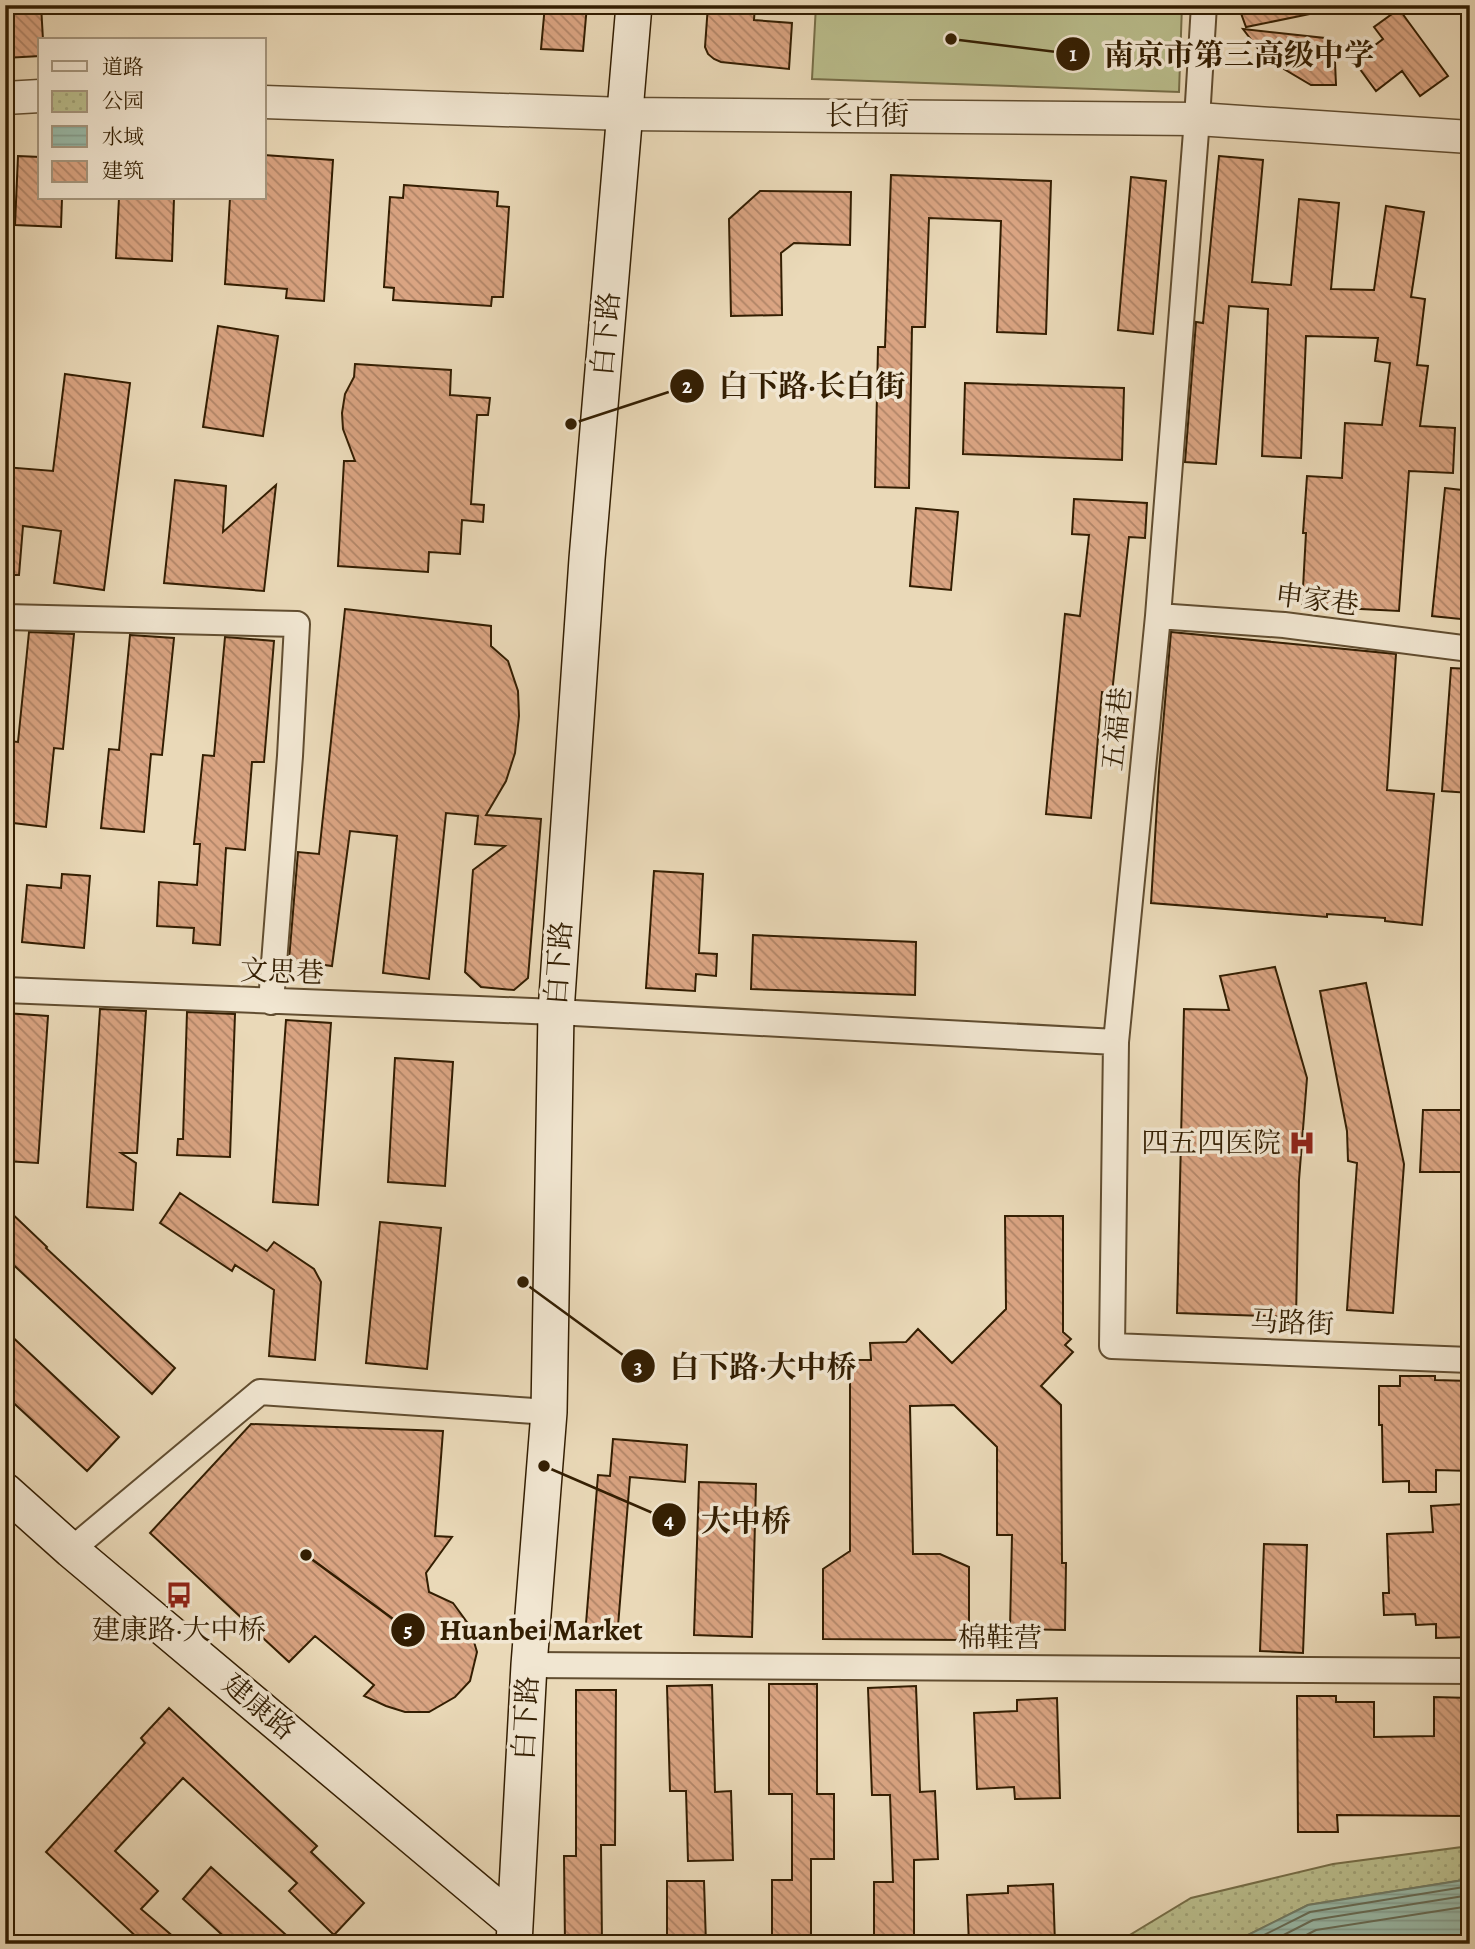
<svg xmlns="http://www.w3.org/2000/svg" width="1475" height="1949" font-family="Alegreya,'Noto Serif SC',serif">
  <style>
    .park { fill: url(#park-dots); stroke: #766e48; stroke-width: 2 }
    .garden { fill: #babe8d; stroke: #766e48; stroke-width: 2 }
    .water { fill: url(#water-rules); stroke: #707c67; stroke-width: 2 }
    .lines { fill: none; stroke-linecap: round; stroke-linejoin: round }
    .shore { stroke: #666c56; stroke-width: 2 }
    .building { fill: url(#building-back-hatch); stroke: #331e02; stroke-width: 2 }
    .minor-casing { stroke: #614d30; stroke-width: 28 }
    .tertiary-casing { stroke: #614d30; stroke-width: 35 }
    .secondary-casing { stroke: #331e02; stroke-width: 38 }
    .minor { stroke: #f1e6d1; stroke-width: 24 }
    .tertiary { stroke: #f1e6d1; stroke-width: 32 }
    .secondary { stroke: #f1e6d1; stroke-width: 35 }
    .labels { text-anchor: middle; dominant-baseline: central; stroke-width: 7; stroke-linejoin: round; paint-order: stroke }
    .street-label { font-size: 28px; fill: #331e02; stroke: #f1e6d1 }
    .poi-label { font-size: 28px; fill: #331e02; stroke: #f1e6d1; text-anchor: end }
    .leader { fill: none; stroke: #331e02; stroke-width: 2.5 }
    .callout-dot { fill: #331e02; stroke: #f1e6d1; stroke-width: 2.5 }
    .mark-label { font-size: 21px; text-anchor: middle; font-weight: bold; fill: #fff }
    .callout-label { font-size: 30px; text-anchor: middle; font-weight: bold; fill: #331e02; stroke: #f1e6d1; stroke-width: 7; stroke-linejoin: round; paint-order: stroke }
  </style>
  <defs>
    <pattern id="park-dots" width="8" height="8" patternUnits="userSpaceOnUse" patternTransform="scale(1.75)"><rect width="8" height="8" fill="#babe8d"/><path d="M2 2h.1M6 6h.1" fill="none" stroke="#a0a378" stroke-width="1.8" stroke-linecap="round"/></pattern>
    <pattern id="water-rules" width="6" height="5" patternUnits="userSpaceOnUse" patternTransform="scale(1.75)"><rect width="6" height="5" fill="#9ba"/><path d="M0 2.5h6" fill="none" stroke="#84a091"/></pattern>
    <pattern id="building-back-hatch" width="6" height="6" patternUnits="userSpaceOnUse" patternTransform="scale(1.75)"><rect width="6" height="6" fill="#daa482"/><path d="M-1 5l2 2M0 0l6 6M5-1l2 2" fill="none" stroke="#b18568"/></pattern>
  </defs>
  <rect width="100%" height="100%" fill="#ead9b8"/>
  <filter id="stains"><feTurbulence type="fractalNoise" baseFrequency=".00286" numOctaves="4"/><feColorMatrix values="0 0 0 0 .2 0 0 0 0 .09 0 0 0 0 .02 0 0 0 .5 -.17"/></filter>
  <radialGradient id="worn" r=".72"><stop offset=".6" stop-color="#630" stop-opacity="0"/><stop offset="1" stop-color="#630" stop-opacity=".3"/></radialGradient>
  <path class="park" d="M1470,1846V1879L1308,1905L1230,1944H1115L1191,1898L1333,1864Z"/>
  <path class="garden" d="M816,5H1182L1179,92L812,79Z"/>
  <path class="water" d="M1470,1879V1944H1230L1308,1905Z"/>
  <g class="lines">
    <path class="shore" d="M1246,1944L1310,1912L1470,1886
      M1266,1944L1313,1920L1470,1895
      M1289,1944L1316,1930L1470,1906"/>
  </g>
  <path class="building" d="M5,5H41L43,40H40V56L5,58Z
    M545,5H587L583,51L541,49Z
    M708,5H755L754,20L792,23L789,69L721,62L714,59L708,54L705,47Z
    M1238,5H1309L1310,14L1246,27Z
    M1399,9L1448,76L1420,96L1402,71L1376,91L1354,61L1383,39L1374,27Z
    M1243,29L1334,39L1336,85H1311L1272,62L1262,54Z
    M264,155L333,160L324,301L286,298L287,289L225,284L230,198H264Z
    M18,156L40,157V198H62L61,227L15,225Z
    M1219,156L1263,160L1252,282L1291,285L1299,199L1339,203L1331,289L1374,290L1386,206L1424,212L1411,297L1425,299L1417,365L1428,366L1420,426L1455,428L1453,473L1409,471L1399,611L1302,606L1306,533H1303L1307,476L1342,478L1345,423L1382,425L1390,363L1375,361L1378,338L1306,336L1301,458L1262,456L1268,309L1229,306L1216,464L1185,462L1196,322L1203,323Z
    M891,175L1051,181L1046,334L997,332L1001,221L929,218L925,327H912L909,488L875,487L878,347H885Z
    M1131,177L1166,181L1153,334L1118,330Z
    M404,185L498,192L497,206L509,207L503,297H492L491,306L393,300L394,288L384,287L390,197L403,198Z
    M760,191L851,192L850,245L794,243L781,253L782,315L731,316L729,219Z
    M119,198H174L172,261L116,258Z
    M218,326L278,336L263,436L203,427Z
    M355,364L451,370L450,395L490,398L488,415H477L471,504L484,505L483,522L462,520L460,554L429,552L428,572L338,566L344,461H355L343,429L342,413L345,394L354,377Z
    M65,374L130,383L104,590L54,583L61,531L23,526L19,575H5V467L53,471Z
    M965,383L1124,388L1122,460L963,454Z
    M175,480L226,486L223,532L276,485L264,591L164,583Z
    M1445,488L1470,491V620L1432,616Z
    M1074,499L1147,503L1145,538L1129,537L1112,693L1102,692L1091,818L1046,814L1065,614L1080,616L1089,535L1072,534Z
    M916,508L958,512L951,590L910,586Z
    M345,609L491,626V646L508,661L518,691L519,716L515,753L506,781L486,815L541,819L528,978L514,990L481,987L465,972L473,870L505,846L475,844L478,816L446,813L429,979L383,973L397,836L350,831L332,966L289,960L298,852L319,854Z
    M29,632L74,634L63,749L54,748L46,827L5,822V773L9,741L18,742Z
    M1171,632L1396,654L1387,790L1434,794L1422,925L1385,921V918L1327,914V917L1151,903L1159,772Z
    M130,635L174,638L162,755L151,754L144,832L101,828L109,749L119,750Z
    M225,637L274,641L264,762H252L245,850L226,848L220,945L193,943L194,928L157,926L159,882L197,885L200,844H194L203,755L214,756Z
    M1451,668L1470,669V793L1442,791Z
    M654,871L703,874L699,953L717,954L716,976L696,974L695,991L646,988Z
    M62,874L90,876L84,948L22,942L27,885L61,888Z
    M753,935L916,942L915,995L751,989Z
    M1275,967L1307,1078L1299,1180L1296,1317L1177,1313L1184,1009L1229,1010L1220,976Z
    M1366,983L1404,1164L1393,1313L1347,1310L1357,1163L1348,1161L1347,1131L1320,991Z
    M100,1009L146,1011L137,1153H121L136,1163L133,1210L87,1207Z
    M187,1012L235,1014L230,1157L177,1155L178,1139H183Z
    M5,1013L48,1016L38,1163L5,1161Z
    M286,1020L331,1023L318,1205L273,1202Z
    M395,1058L453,1062L445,1186L388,1182Z
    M1423,1110H1470V1172H1420Z
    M180,1193L267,1251L274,1242L314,1269L321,1282L315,1360L269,1356L274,1290L235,1265L232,1271L160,1223Z
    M5,1207L47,1247L46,1248L175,1368L152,1394L5,1257Z
    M1005,1216H1063V1332L1071,1339L1065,1345L1073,1352L1041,1386L1061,1405L1062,1563H1066L1065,1630L1010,1629L1012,1535H997V1447L954,1405L910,1406L913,1554H940L969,1567V1640L823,1639V1569L850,1551V1360H871L870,1343L906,1342L918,1329L952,1363L1006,1309Z
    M380,1222L441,1228L427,1369L366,1363Z
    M5,1330L119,1437L87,1471L5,1395Z
    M1400,1376H1435V1380L1470,1381V1471L1436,1470V1492H1409V1481L1383,1482L1382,1425H1379V1386H1400Z
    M251,1424L443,1431L435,1536L452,1537L426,1573L429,1592L453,1603L469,1625L477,1652L470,1681L455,1697L429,1712H405L386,1706L364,1696L374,1685L315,1636L289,1662L150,1533Z
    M613,1439L687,1445L685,1482L630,1477L617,1639L585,1636L598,1475L610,1476Z
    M699,1482L756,1484L752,1637L694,1635Z
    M1465,1504L1470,1565V1637L1436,1638V1624L1416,1625L1415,1614L1384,1615L1383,1593H1389L1387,1534L1433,1532L1431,1506Z
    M1264,1544L1307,1545L1303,1653L1260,1651Z
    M769,1684H817V1794H834V1859H811V1944H772V1880H792V1794H769Z
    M712,1685L715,1792L731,1791L733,1860L688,1861L686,1791H670L667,1686Z
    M916,1686L920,1792L935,1791L938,1859L914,1860V1944H874V1882H893L890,1795H872L868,1688Z
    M576,1690H616L615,1845H601L602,1944H565L564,1856H576Z
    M1297,1696H1336V1702H1374V1737L1434,1736V1697L1470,1698L1469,1816L1337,1815L1338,1832H1298Z
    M1057,1698L1060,1798L1015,1799L1014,1787L977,1789L974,1713L1017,1711V1700Z
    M169,1708L317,1846L311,1852L364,1903L334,1935L289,1891L297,1883L183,1778L115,1851L158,1891L141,1909L182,1944H144L46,1852L145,1743L141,1738Z
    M211,1867L296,1944H232L183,1899Z
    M667,1881H704L706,1944H667Z
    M1053,1884L1055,1944H969L967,1895L1008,1893V1886Z"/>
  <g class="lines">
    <g class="minor-casing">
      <path id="minor" d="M1204,5L1197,119L1158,616L1116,1042L1112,1346L1470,1360
        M1158,616L1284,625L1470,649
        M5,617L297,624L290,756L271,1002
        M5,990L556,1012L1116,1042
        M71,1550L260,1392L549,1412
        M529,1665L1470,1671"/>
    </g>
    <g class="tertiary-casing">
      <path id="tertiary" d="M5,98L40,96
        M264,102L625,114L1197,119L1470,137"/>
    </g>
    <g class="secondary-casing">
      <path id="secondary" d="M5,1491L71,1550L514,1922
        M514,1944L529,1665L549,1412L556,1012L587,559L634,5"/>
    </g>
    <use href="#minor" class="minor"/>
    <use href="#tertiary" class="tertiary"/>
    <use href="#secondary" class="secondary"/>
  </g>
  <defs>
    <g id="hospital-bare" transform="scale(2.1)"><path d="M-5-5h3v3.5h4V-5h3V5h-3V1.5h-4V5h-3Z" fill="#8f2418" stroke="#f1e6d1" stroke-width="2.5" paint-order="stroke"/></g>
    <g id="bus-bare" transform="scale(2.1)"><path d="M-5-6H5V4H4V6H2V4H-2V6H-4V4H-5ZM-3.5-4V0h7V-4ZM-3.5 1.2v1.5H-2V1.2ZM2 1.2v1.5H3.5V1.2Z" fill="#8f2418" stroke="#f1e6d1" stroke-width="2.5" paint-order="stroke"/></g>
  </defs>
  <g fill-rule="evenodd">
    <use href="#hospital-bare" x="1302" y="1143"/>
    <use href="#bus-bare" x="179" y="1595"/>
  </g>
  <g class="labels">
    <g class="street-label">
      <text x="867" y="116">长白街</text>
      <text transform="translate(606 334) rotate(-85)">白下路</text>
      <text transform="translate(1317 600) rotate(7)">申家巷</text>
      <text transform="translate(1117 729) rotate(-84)">五福巷</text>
      <text transform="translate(559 963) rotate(-86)">白下路</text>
      <text transform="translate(282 972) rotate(2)">文思巷</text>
      <text transform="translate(1292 1323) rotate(2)">马路街</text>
      <text x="1000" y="1638">棉鞋营</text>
      <text transform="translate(259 1707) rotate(40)">建康路</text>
      <text transform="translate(526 1718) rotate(-87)">白下路</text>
    </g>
    <g class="poi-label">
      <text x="1281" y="1143">四五四医院</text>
      <text x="179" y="1630" text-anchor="middle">建康路·大中桥</text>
    </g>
  </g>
  <path class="leader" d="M951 39L1073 54M571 424L687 386M523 1282L638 1366M544 1466L669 1520M306 1555L408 1630"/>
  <g class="callout-dot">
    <circle cx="951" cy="39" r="7"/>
    <circle cx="571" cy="424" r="7"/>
    <circle cx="523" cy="1282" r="7"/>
    <circle cx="544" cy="1466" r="7"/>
    <circle cx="306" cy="1555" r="7"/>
    <circle cx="1073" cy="54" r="18"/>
    <circle cx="687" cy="386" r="18"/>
    <circle cx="638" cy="1366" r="18"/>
    <circle cx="669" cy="1520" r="18"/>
    <circle cx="408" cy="1630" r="18"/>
  </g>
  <g class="mark-label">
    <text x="1073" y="61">1</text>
    <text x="687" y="393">2</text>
    <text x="638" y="1374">3</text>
    <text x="669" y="1528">4</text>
    <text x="408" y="1637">5</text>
  </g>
  <g class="callout-label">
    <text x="1239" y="65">南京市第三高级中学</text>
    <text x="812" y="396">白下路·长白街</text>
    <text x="763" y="1377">白下路·大中桥</text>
    <text x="746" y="1531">大中桥</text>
    <text x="541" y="1640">Huanbei Market</text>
  </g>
  <rect width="1475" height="1949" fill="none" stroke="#ead9b8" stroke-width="28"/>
  <rect x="7" y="7" width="1461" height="1935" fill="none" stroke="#331e02" stroke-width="3.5"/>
  <rect x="14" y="14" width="1447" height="1921" fill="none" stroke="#331e02" stroke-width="2"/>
  <rect x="38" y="38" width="228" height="161" fill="#f1e6d1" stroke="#a5967e" stroke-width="2"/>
  <rect x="52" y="61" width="35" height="10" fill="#f1e6d1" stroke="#a5967e" stroke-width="2"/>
  <text x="102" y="74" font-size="21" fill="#331e02">道路</text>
  <rect x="52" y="91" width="35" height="21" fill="url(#park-dots)" stroke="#a5967e" stroke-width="2"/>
  <text x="102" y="108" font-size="21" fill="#331e02">公园</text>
  <rect x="52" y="126" width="35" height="21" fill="url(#water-rules)" stroke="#a5967e" stroke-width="2"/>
  <text x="102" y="144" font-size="21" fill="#331e02">水域</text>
  <rect x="52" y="161" width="35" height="21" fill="url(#building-back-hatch)" stroke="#a5967e" stroke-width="2"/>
  <text x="102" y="178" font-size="21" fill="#331e02">建筑</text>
  <rect width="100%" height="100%" filter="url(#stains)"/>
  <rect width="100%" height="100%" fill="url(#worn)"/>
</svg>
